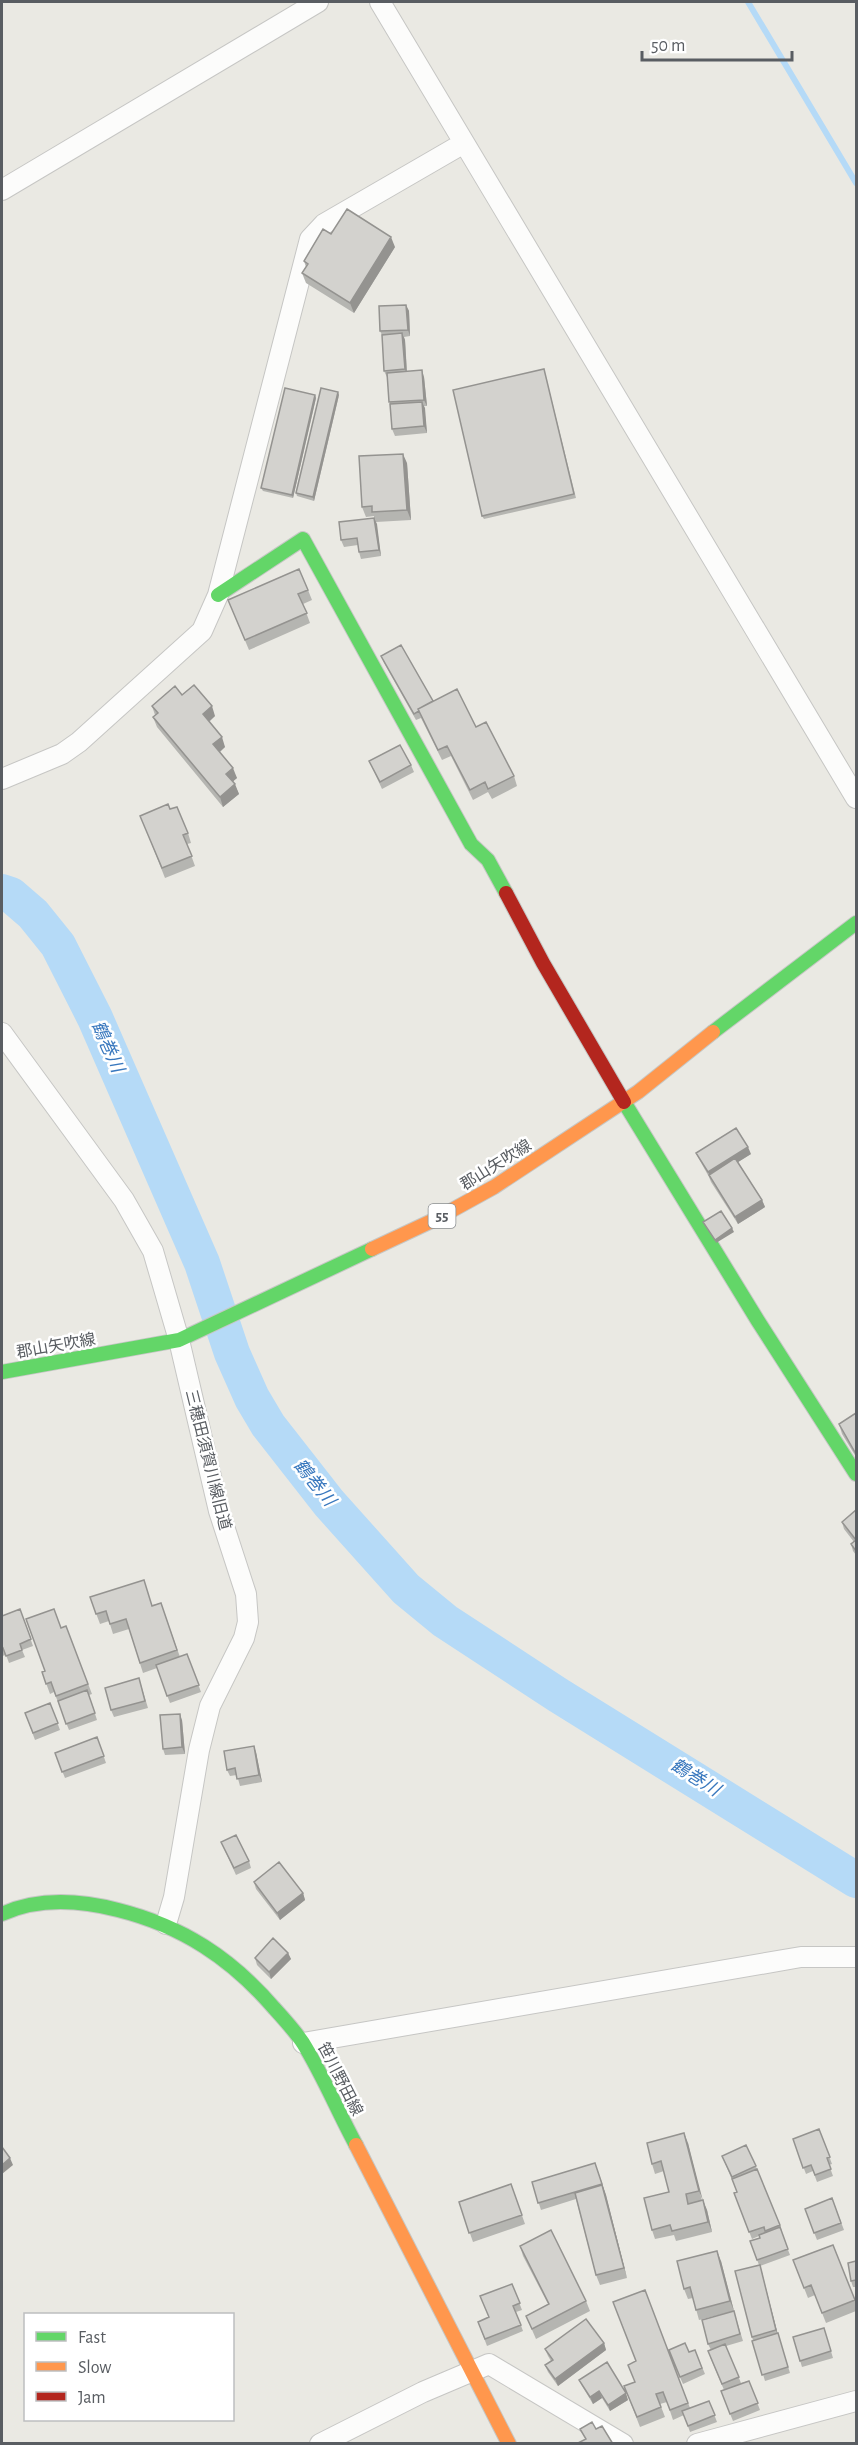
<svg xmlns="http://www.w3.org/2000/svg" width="858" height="2445" font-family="'Alegreya Sans','Noto Sans JP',sans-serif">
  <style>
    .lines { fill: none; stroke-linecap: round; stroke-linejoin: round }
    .stream { stroke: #b5daf7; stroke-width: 6 }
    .river { stroke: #b5daf7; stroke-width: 36 }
    .street-casing { stroke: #c6c6c4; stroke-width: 22 }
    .fast-casing { stroke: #c6c7c5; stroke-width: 16 }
    .slow-casing { stroke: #c6c7c5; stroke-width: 16 }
    .jam-casing { stroke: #c6c7c5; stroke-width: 16 }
    .street { stroke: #fcfcfb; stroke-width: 20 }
    .fast { stroke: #63d668; stroke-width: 14 }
    .slow { stroke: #ff974d; stroke-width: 14 }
    .jam { stroke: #b3261e; stroke-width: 14 }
    .wall { fill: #b5b5b1 }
    .shaded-wall { fill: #949390 }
    .building { fill: #d3d2ce; stroke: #949390; stroke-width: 1.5 }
    .labels { text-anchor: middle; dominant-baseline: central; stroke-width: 5; stroke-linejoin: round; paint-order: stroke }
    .shield { fill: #fff; stroke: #8b8e91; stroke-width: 1.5 }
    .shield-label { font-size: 15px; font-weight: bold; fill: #595d62 }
    .street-label { font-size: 16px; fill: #595d62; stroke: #fff }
    .water-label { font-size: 18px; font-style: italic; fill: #3978be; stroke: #fff }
  </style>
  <rect width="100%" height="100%" fill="#eae9e3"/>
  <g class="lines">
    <path class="stream" d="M748,2L856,183"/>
    <path class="river" d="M2,892L11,895L33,914L58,945L95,1018L202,1263L232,1353L252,1398L268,1425L329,1503L406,1589L445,1621L558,1695L856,1880"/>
    <g class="street-casing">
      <path id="street" d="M380,2L856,798
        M2,190L318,2
        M2,779L62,754L79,742L202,631L218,595L310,239L324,224L464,143
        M2,1033L124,1200L153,1251L179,1340L219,1511L246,1594L248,1622L244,1638L210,1706L199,1750L174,1897L166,1924
        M303,2043L801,1957H856
        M320,2444L423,2392L489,2364L623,2444
        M697,2444L856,2401"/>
    </g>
    <g class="fast-casing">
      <path id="fast" d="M218,595L303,539L471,844L488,860L506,893
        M713,1032L856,923
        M624,1102L758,1321L856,1474
        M2,1372L179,1340L372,1249
        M2,1914C39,1897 79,1900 118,1910C182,1926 231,1958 274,2008C284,2019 295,2031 303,2043C323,2075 338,2112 356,2145"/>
    </g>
    <g class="slow-casing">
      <path id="slow" d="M372,1249L436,1219L494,1187L638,1092L713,1032
        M356,2145L509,2444"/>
    </g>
    <g class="jam-casing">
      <path id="jam" d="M506,893L543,963L624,1102"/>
    </g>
    <use href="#street" class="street"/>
    <use href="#fast" class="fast"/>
    <use href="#slow" class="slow"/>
    <use href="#jam" class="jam"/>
  </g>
  <path class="wall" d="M331,234L395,247L354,313L306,283L302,273L306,267L304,261Z
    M406,305L409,311L410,336L404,337L405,340L407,371L424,377L427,406H424L427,433L395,436L392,429L390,405L387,377L384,371L382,335L380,331Z
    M544,369L576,498L484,519L482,516Z
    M339,395L314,501L297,496L296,493Z
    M316,398L293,498L263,491L261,488Z
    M407,463L411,520L376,522L381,556L361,559L359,552L358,545L344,547L341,540L374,518V516L366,517L362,507Z
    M308,590L312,600L303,604L310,623L249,650L228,600Z
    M381,656L433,701L476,727L514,776L517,786L492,799L488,792L473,800L451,756L442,760L421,718L416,720L384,663Z
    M182,695L215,716L209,722L225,747L220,752L237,778L233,781L239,794L223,807L157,727L153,717L155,715L152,706Z
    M369,761L411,765L414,772L382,789Z
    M170,809L188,833L191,843L187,844L195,866L165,878L144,825Z
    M696,1153L751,1154L738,1162L762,1200L765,1207L738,1224L711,1182L709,1177L699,1159Z
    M856,1413V1457L842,1434L839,1424Z
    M856,1510V1555L853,1551L851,1544L854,1542L844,1529L842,1522Z
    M90,1597L152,1605L161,1603L180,1657L187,1654L201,1692L170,1703L157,1668L143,1673L129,1629L113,1634L109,1621L100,1624Z
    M20,1609L33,1646L22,1650L25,1657L9,1663L6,1655L2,1656V1616Z
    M66,1626L92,1694L89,1695L97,1720L69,1730L54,1692L50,1694L42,1672L45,1671L61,1628Z
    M139,1678L148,1708L114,1717L111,1710Z
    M50,1703L60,1730L35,1740L25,1713Z
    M182,1720L185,1754L165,1755L163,1749Z
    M97,1737L106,1763L65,1778L55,1753Z
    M256,1752L262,1782L240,1786L237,1775L230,1776L227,1770Z
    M221,1842L249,1861L251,1868L236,1875Z
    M254,1882L303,1893L305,1900L280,1920L256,1889Z
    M288,1953L291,1959L271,1979L257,1965L255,1958Z
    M819,2129L832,2164L829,2165L833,2176L817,2182L813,2171L806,2174L793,2139Z
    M688,2143L702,2201L707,2210L712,2232L676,2241L674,2235L655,2239L652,2230L669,2192L664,2171L655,2174L652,2164Z
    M746,2145L757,2169L780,2225L782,2231L781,2232L790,2255L760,2266L778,2335L790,2373L765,2381L752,2337L759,2265L750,2241L760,2238L759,2236L752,2239L734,2193L737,2192L722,2156Z
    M595,2163L606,2195L627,2278L600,2285L596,2275L576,2199L541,2210L532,2182Z
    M511,2184L525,2224L473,2242L459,2202Z
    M832,2198L844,2230L817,2240L805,2209Z
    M833,2245L856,2304V2311L826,2323L815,2295L808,2298L793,2260Z
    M520,2246L586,2301L590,2311L536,2339L526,2316L548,2304L523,2256Z
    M721,2261L734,2311L699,2320L693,2298L688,2299L684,2289Z
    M856,2261V2287H853L851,2281Z
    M512,2284L522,2310L516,2312L523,2331L487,2346L478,2322L489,2318Z
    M645,2290L690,2408L709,2401L717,2422L690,2432L684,2415L673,2420L667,2402L660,2404L665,2417L640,2427L624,2386L635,2382L636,2362Z
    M736,2318L743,2341L726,2346L741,2383L749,2381L760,2410L733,2421L721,2391L724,2390L710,2357L711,2350L708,2344Z
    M824,2328L833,2358L802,2367L793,2337Z
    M604,2343L606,2350L558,2386L548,2372L545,2365L551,2361L548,2356L545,2349Z
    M695,2350L705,2374L683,2384L671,2357Z
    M579,2380L628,2400L610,2411L602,2398L593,2404L582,2386Z"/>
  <path class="shaded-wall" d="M391,237L395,247L354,313L350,303Z
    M406,305L409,311L410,336L408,330Z
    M402,333L405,340L407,376L405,369Z
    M422,370L424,377L427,406L424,400Z
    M338,392L339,395L314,501L313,497Z
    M315,395L316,398L293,498L292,495Z
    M422,402L425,408L427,433L424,426Z
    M403,454L407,463L411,520L407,510Z
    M374,518L377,524L381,556L379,550Z
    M212,706L215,716L206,724L203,714Z
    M222,737L225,747L217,754L213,744Z
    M233,768L237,778L230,784L226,774Z
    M235,784L239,794L223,807L220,797Z
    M748,1147L751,1154L711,1179L708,1172Z
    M762,1200L765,1207L738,1224L735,1217Z
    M732,1228L734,1232L716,1243L715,1240Z
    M180,1714L182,1720L185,1754L182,1747Z
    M254,1746L256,1752L262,1782L259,1775Z
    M303,1893L305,1900L280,1920L277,1913Z
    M288,1953L291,1959L271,1979L269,1972Z
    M684,2133L688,2143L703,2201L699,2191Z
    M10,2158L13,2165L2,2174V2165Z
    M595,2163L606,2195L627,2278L624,2268L602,2186Z
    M703,2200L707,2210L712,2232L708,2222Z
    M717,2251L721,2261L734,2311L730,2301Z
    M760,2265L778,2335L790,2373L776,2330Z
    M604,2343L606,2350L558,2386L555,2379Z
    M599,2391L602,2398L593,2404L590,2397Z
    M626,2393L628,2400L610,2411L608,2405Z"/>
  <path class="building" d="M347,209L391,237L350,303L302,273L308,264L304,261L323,229L331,234Z
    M406,305L408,330L380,331L379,306Z
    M402,333L405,369L384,371L382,335Z
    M544,369L574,494L482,516L453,390Z
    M422,370L424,400L389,402L387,373Z
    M285,388L315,395L292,495L261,488Z
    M321,388L338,392L313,497L296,493Z
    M422,402L424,426L392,429L390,404Z
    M403,454L407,510L372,512V506L362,507L359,456Z
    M374,518L379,550L359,552L357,538L341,540L339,522Z
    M299,569L308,590L298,594L307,613L245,640L228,600Z
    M401,645L433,701L418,709L419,711L414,714L381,656Z
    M194,685L212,706L203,714L222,737L213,744L233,768L226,774L235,784L220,797L153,717L158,713L152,706L175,686L182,695Z
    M457,689L476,727L486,722L514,776L488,789L485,782L470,790L447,746L438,750L418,709Z
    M400,745L411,765L380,782L369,761Z
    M168,804L170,809L177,807L188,833L183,835L192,856L162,868L140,816Z
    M736,1128L748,1147L708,1172L696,1153Z
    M735,1158L762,1200L735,1217L709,1175Z
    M721,1211L732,1228L715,1240L703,1222Z
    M856,1413V1454L839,1424Z
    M856,1510V1551L851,1544L856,1540L842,1522Z
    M144,1580L152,1606L161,1603L177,1650L140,1663L126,1619L110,1624L106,1611L96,1614L90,1597Z
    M20,1609L31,1639L20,1644L22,1650L6,1656L3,1648L2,1649V1616Z
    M54,1609L61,1628L66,1626L88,1684L56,1696L51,1682L46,1684L42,1672L45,1671L26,1619Z
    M187,1654L199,1685L167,1696L156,1665Z
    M139,1678L145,1701L111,1710L105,1688Z
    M87,1690L95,1713L66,1724L58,1701Z
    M50,1703L58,1723L33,1733L25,1713Z
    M180,1714L182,1747L163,1749L160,1715Z
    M97,1737L104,1756L62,1772L55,1753Z
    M254,1746L259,1775L237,1779L235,1768L227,1770L224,1751Z
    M236,1835L249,1861L234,1868L221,1842Z
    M279,1862L303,1893L277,1913L254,1882Z
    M273,1938L288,1953L269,1972L255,1958Z
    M819,2129L830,2157L827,2158L831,2169L815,2175L811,2165L803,2168L793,2139Z
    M684,2133L699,2191L686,2194L688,2204L703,2200L708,2222L672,2231L670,2225L652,2230L644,2198L669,2192L661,2161L652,2164L647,2143Z
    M746,2145L756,2166L732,2177L722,2156Z
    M2,2147L10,2158L2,2165Z
    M595,2163L602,2184L538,2203L532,2182Z
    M757,2169L780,2225L765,2231L764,2227L749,2232L734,2193L737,2192L732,2179Z
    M511,2184L522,2215L469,2233L459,2202Z
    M602,2185L624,2268L596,2275L575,2193Z
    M832,2198L841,2223L814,2233L805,2209Z
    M780,2227L788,2249L757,2260L750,2241L760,2238L759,2235Z
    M551,2230L586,2301L532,2329L526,2316L549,2304L520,2246Z
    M833,2245L855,2300L822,2313L811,2285L804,2288L793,2260Z
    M717,2251L730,2301L696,2310L690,2287L684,2289L677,2261Z
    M856,2261V2280L851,2281L848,2263Z
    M760,2265L776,2330L752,2337L735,2271Z
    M512,2284L520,2303L513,2306L521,2325L485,2339L478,2322L489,2317L480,2296Z
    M645,2290L688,2403L670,2410L663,2392L656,2394L661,2407L637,2417L624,2386L635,2382L628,2365L636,2361L613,2302Z
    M734,2311L740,2334L708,2344L702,2320Z
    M586,2319L604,2343L555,2379L545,2365L553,2360L545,2349Z
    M824,2328L831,2351L800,2361L793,2337Z
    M778,2333L788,2367L762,2375L752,2341Z
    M685,2343L689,2352L695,2350L702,2368L680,2377L669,2350Z
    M725,2344L739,2377L722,2384L708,2351Z
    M607,2362L626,2393L608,2405L599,2391L590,2397L579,2380Z
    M749,2381L758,2403L730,2414L721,2391Z
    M709,2401L715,2415L688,2426L682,2411Z
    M592,2422L596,2429L602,2426L613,2444L578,2443L586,2439L580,2429Z"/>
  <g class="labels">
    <rect class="shield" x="428.5" y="1204" width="27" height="24" rx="4.5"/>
    <g class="shield-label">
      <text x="442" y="1216">55</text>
    </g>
    <g class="street-label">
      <text transform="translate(496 1165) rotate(-32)">郡山矢吹線</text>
      <text transform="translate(56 1346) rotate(-10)">郡山矢吹線</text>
      <text transform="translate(208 1460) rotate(76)">三穂田須賀川線旧道</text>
      <text transform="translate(340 2079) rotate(63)">笹川野田線</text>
    </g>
    <g class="water-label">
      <text transform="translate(107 1047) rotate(66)">鶴巻川</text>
      <text transform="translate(314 1483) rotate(51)">鶴巻川</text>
      <text transform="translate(695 1778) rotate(32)">鶴巻川</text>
    </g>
  </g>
  <rect width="858" height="2445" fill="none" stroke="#595d62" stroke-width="6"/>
  <rect x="24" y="2313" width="210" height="108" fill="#ffffff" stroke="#bdbec0" stroke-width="1.5"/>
  <rect x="36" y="2332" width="30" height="9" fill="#63d668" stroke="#bdbec0" stroke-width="1.5"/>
  <text x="78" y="2343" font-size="18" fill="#595d62">Fast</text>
  <rect x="36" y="2362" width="30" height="9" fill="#ff974d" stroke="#bdbec0" stroke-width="1.5"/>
  <text x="78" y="2373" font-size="18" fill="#595d62">Slow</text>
  <rect x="36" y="2392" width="30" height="9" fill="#b3261e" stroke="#bdbec0" stroke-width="1.5"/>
  <text x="78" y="2403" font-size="18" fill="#595d62">Jam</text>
  <path d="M642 51v9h150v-9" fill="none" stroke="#595d62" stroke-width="3"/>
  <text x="651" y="51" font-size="18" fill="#595d62" stroke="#ffffff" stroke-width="4.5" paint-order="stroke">50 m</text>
</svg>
